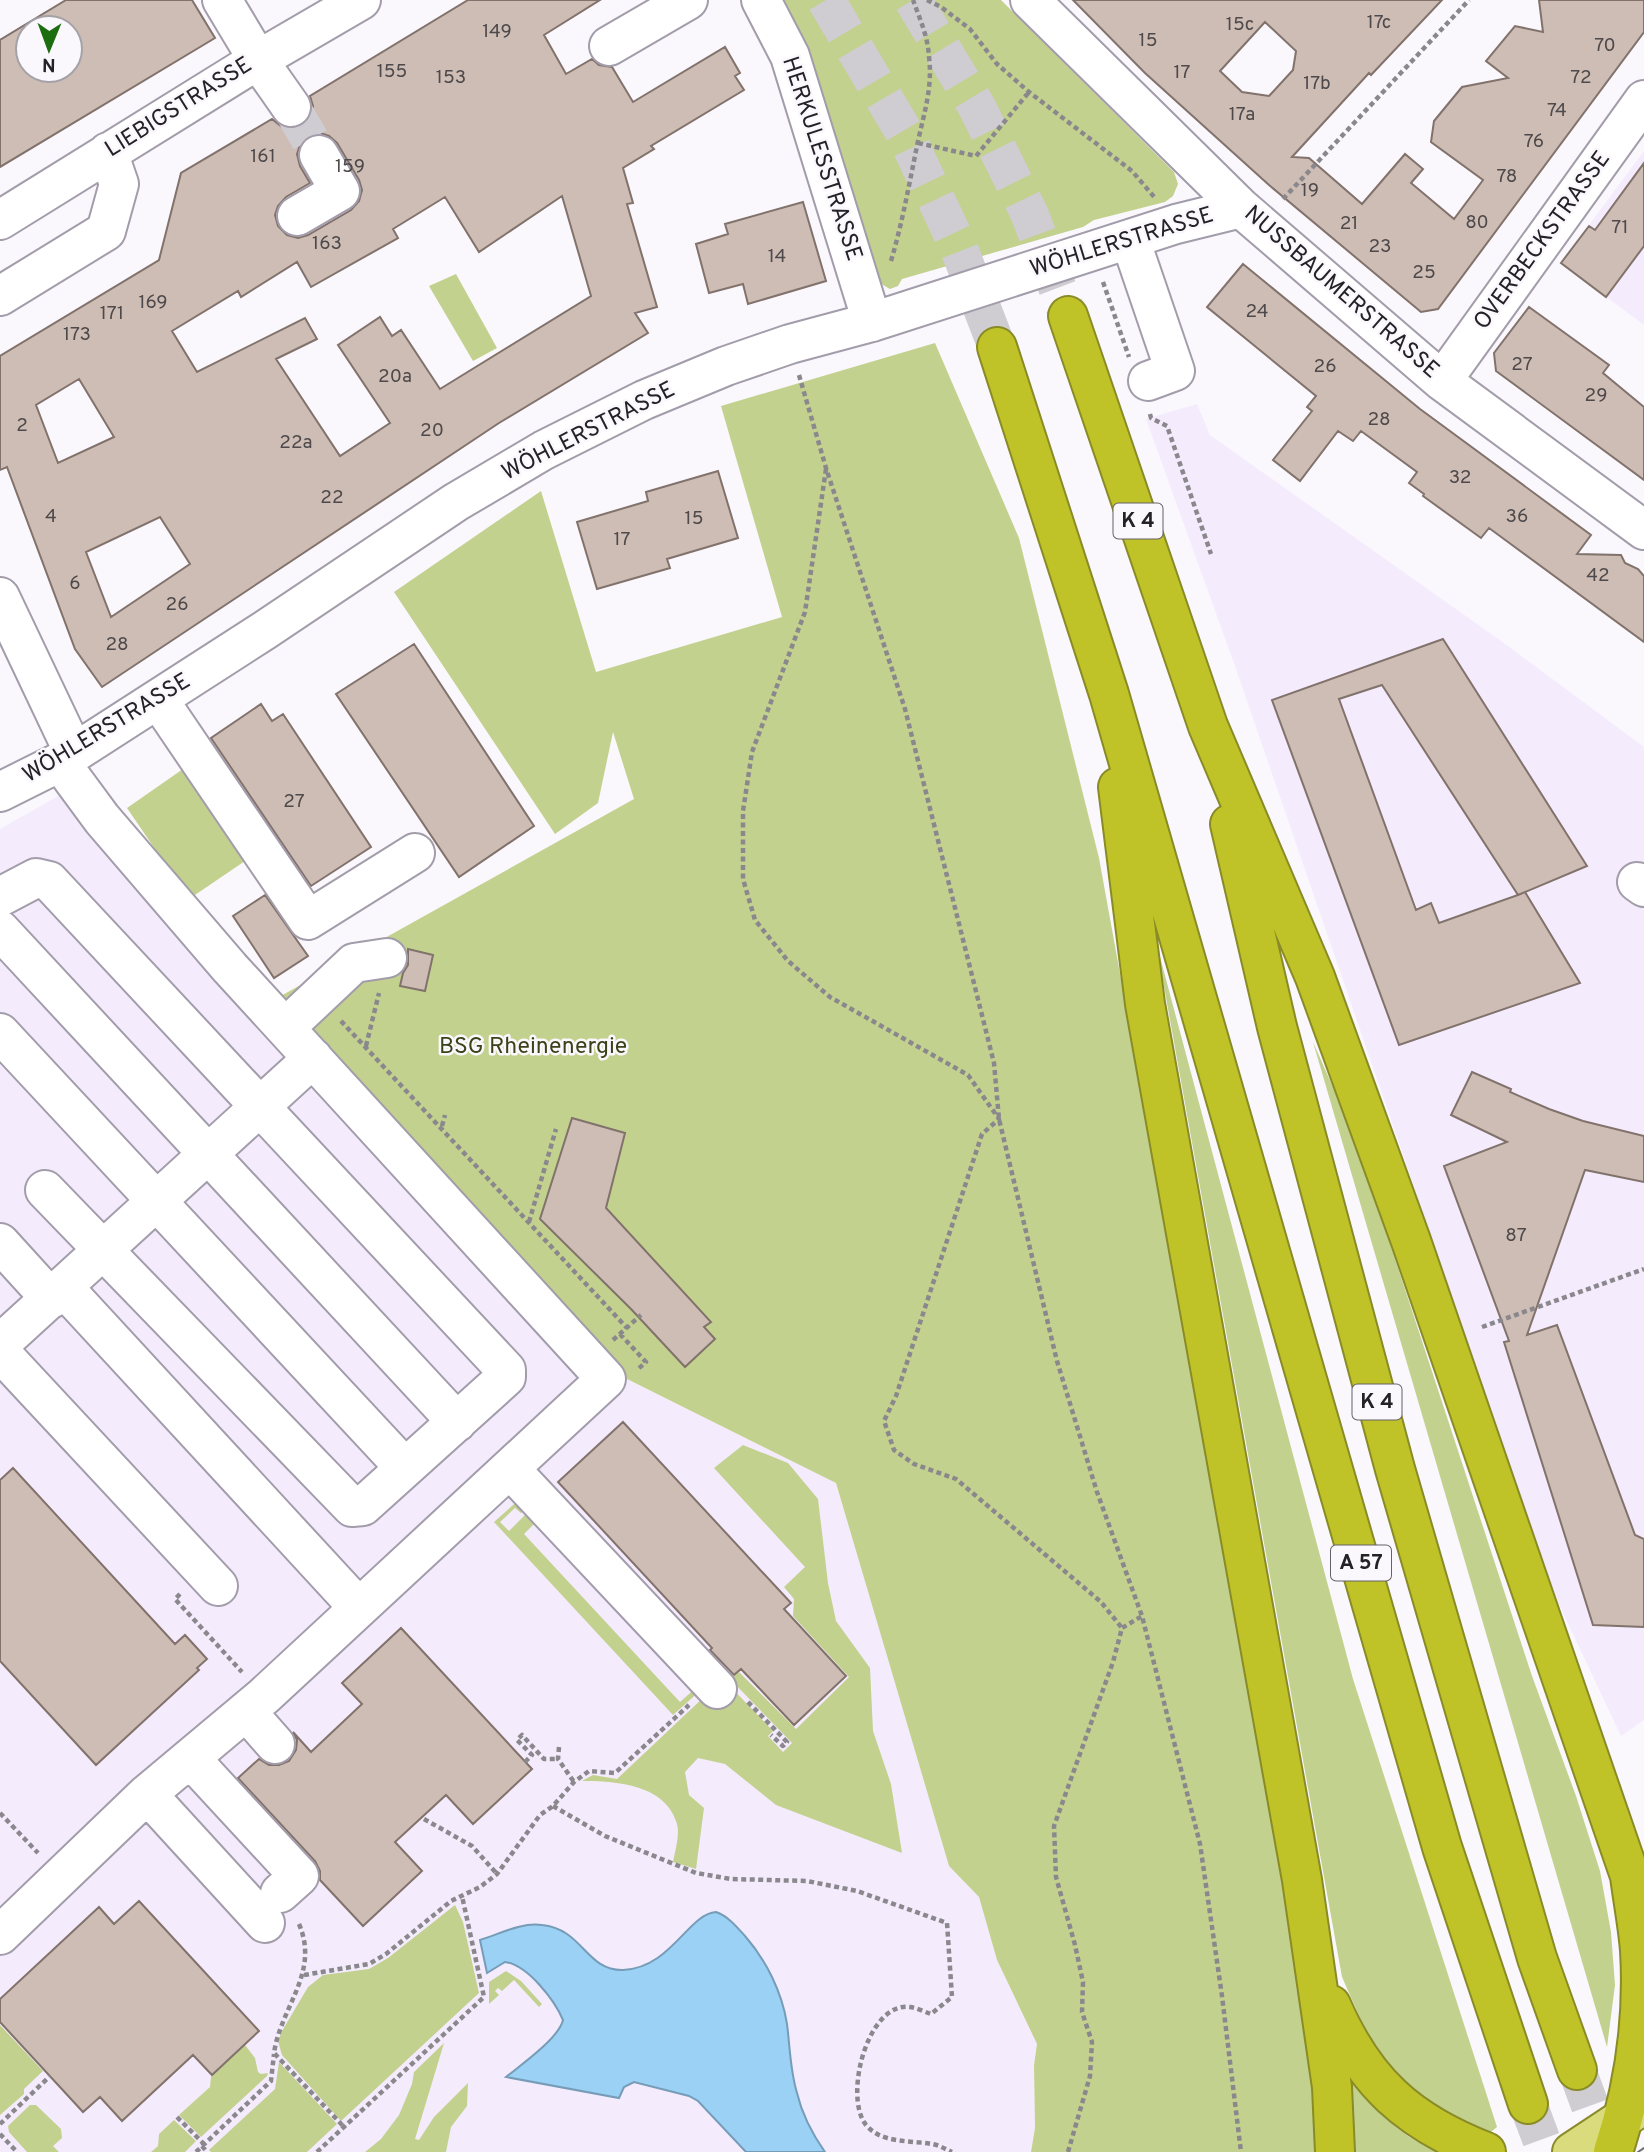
<svg xmlns="http://www.w3.org/2000/svg" width="1644" height="2152" font-family="Overpass,sans-serif">
  <style>
    .built { fill: #f4ebfd }
    .green { fill: #c3d18e }
    .water { fill: #9ad1f5; stroke: #779cb7; stroke-width: 2 }
    .building { fill: #cebdb5; stroke: #81726b; stroke-width: 2; fill-rule: evenodd }
    .lines { fill: none; stroke-linecap: round; stroke-linejoin: round }
    .minor-tunnel { stroke: #cfccd2; stroke-width: 38; stroke-dasharray: 38 19; stroke-linecap: butt }
    .highway-tunnel { stroke: #cfccd2; stroke-width: 38; stroke-dasharray: 38 19; stroke-linecap: butt }
    .minor-casing { stroke: #a39caa; stroke-width: 42 }
    .major-casing { stroke: #898b27; stroke-width: 42 }
    .highway-casing { stroke: #898b27; stroke-width: 42 }
    .path { stroke: #8a888d; stroke-width: 4.5; stroke-dasharray: 5 3.5; stroke-linecap: butt }
    .minor { stroke: #fff; stroke-width: 38 }
    .major { stroke: #d9db7d; stroke-width: 38 }
    .highway { stroke: #c0c327; stroke-width: 38 }
    .tram { stroke: #6f6d72; stroke-width: 2 }
    .labels { text-anchor: middle; dominant-baseline: central; stroke-width: 5; stroke-linejoin: round; paint-order: stroke }
    .number-label { font-size: 19px; fill: #4e494a }
    .shield { fill: #faf7fd; stroke: #646267; stroke-width: 2 }
    .shield-label { font-size: 21px; font-weight: bold; fill: #242227 }
    .street-label { font-size: 23px; fill: #242227; stroke: #faf7fd }
    .park-label { font-size: 23px; fill: #3b4219; stroke: #faf7fd }
  </style>
  <rect width="100%" height="100%" fill="#faf7fd"/>
  <path class="built" d="M1644,151V325L1561,263Z
    M1197,404L1210,435L1501,641L1644,747V1720L1621,1736L1557,1600L1537,1544L1235,666L1146,419Z
    M76,786L613,1372L836,1483L949,1866L979,1897L997,1960L1037,2044L1034,2065L1035,2128L1031,2152H0V829Z"/>
  <path class="green" d="M779,0H1001L1174,172L1178,184L1173,196L1165,202L1094,220L1083,227L902,279L898,286L890,289L876,281Z
    M456,274L497,348L473,361L429,286Z
    M935,343L1019,538L1099,858L1285,1881L1313,2078L1321,2152H1031L1035,2128L1034,2065L1037,2044L997,1960L979,1897L949,1866L836,1483L613,1372L261,1007L634,799L613,732L598,803L555,834L394,592L541,491L596,672L782,617L721,406Z
    M183,769L245,861L189,899L127,808Z
    M1156,942L1353,1679L1497,2127L1491,2132L1445,2112L1408,2085L1371,2043L1342,1977Z
    M1313,1042L1355,1137L1532,1676L1576,1796L1600,1871L1611,1932L1615,1985L1607,2047Z
    M743,1445L788,1463L818,1499L828,1583L836,1621L870,1668L873,1731L891,1784L902,1853L776,1805L725,1764L698,1758L685,1772L689,1795L704,1808L696,1869L673,1862C675,1851 680,1835 677,1824C666,1784 615,1781 582,1781L593,1775L617,1779L705,1696L726,1682L773,1731L768,1736L783,1752L792,1743L730,1679L739,1672L796,1729L849,1677L793,1616L794,1599L784,1587L805,1567L714,1468Z
    M521,1498L528,1506L521,1513L515,1508L500,1522L509,1531L531,1509L540,1518L524,1534L680,1702L697,1687L701,1690L673,1715L494,1522Z
    M455,1905L463,1922L479,1993L341,2121L282,2055L278,2041L282,2031L308,1987L323,1975L369,1969L388,1958Z
    M506,1971L521,1981L542,2004L539,2007L514,1980L502,1991L498,1988L495,1991L499,1995L489,2004V1982Z
    M0,2025L43,2071L24,2089V2094L0,2115Z
    M444,2043L415,2139L419,2140L434,2117L468,2083L467,2106L451,2127L446,2152H365L381,2139L399,2115L412,2084L414,2072Z
    M245,2045L255,2058L258,2072L261,2074L268,2073L267,2076L201,2137L179,2115L210,2087L211,2077Z
    M279,2062L337,2124L307,2152H211L209,2150L275,2089Z
    M1343,2072C1372,2107 1395,2133 1437,2152H1348Z
    M30,2105H36L61,2129L62,2138L53,2146L59,2152H27L9,2132L8,2126Z
    M174,2120L196,2141L185,2152H151L158,2146L159,2134Z"/>
  <path class="water" d="M716,1912C728,1916 737,1927 745,1936C766,1960 782,1992 787,2024C790,2047 790,2070 797,2093C802,2114 813,2135 825,2152H746L698,2101L689,2096L634,2082L624,2087L619,2098L506,2077C521,2065 559,2038 563,2020C555,2001 528,1965 505,1962L487,1973L480,1940C500,1934 521,1922 542,1925C583,1929 586,1971 623,1970C671,1968 688,1914 716,1912Z"/>
  <path class="building" d="M66,0H192L215,38L0,167V40ZM28,28H70V70H28Z
    M468,0H600L544,35L566,74L592,59L599,65L612,67L633,102L725,47L740,73L735,76L744,90L651,146L654,149L623,168L633,203L627,204L657,307L635,313L648,333L499,423L102,687L75,649L7,467L0,470V356L159,260L181,173L272,119L282,127L292,129L303,125L311,116L313,106L310,96ZM320,133L329,136L337,143L359,180L362,190L359,201L351,210L308,235L298,238L287,235L278,226L275,215L278,206L286,197L310,183L300,166L297,154L300,145L307,137ZM562,196L591,296L440,389L401,330L392,336L380,317L338,345L390,423L340,456L276,359L317,339L305,318L197,372L172,331L238,291L241,297L297,262L311,287L398,238L393,229L445,197L479,252ZM79,379L114,437L58,463L36,405ZM160,517L190,564L111,617L86,552Z
    M1073,0H1442L1371,75L1369,73L1292,157L1309,158L1362,204L1405,154L1423,169L1411,183L1454,219L1483,180L1431,142L1434,121L1462,87L1508,78L1486,61L1515,26L1543,32L1539,0H1644V32L1438,309L1421,312L1269,185L1145,73ZM1265,22L1296,51L1293,70L1269,96L1242,92L1220,71Z
    M1644,163V246L1606,297L1561,263L1589,226L1595,230Z
    M803,202L826,281L748,304L743,284L709,293L696,244L728,234L725,224Z
    M1243,264L1420,409L1591,535L1577,554L1621,555L1625,563L1638,569L1644,576V642L1489,528L1481,538L1423,496L1424,494L1409,483L1417,472L1361,431L1353,441L1338,431L1300,481L1273,460L1312,411L1307,407L1316,396L1207,307Z
    M1529,307L1609,365L1603,373L1644,407V480L1496,371L1494,353Z
    M718,471L738,538L667,559L670,568L597,589L577,522L648,501L646,492Z
    M1443,639L1587,866L1518,895L1525,892L1580,983L1399,1045L1272,700ZM1382,685L1518,895L1439,923L1431,903L1416,910L1339,699Z
    M414,644L534,826L459,877L336,694Z
    M261,704L272,721L283,714L371,847L311,886L211,738Z
    M265,895L308,956L274,978L233,916Z
    M408,949L433,955L425,991L400,986L403,973L408,965Z
    M1472,1072L1511,1089L1510,1092L1549,1109L1583,1121L1644,1136V1182L1585,1170L1527,1335L1557,1325L1635,1535L1644,1539V1627L1593,1625L1504,1342L1509,1341L1444,1166L1507,1142L1451,1115Z
    M572,1118L625,1133L606,1208L711,1322L704,1327L715,1339L685,1367L631,1309L540,1219Z
    M623,1422L791,1603L784,1609L846,1676L794,1725L741,1669L734,1675L710,1650L712,1648L558,1482Z
    M13,1468L175,1644L185,1635L207,1659L197,1668L199,1670L96,1765L0,1661V1480Z
    M401,1628L532,1769L473,1824L446,1795L395,1842L422,1871L363,1926L320,1880V1871L315,1861L238,1778L259,1759L269,1765H279L289,1761L296,1750L297,1740L293,1732L311,1752L362,1704L342,1683Z
    M139,1901L259,2031L212,2075L193,2055L122,2121L100,2097L83,2112L0,2022V1999L99,1907L114,1924Z"/>
  <g class="lines">
    <path class="minor-tunnel" d="M291,107L319,155"/>
    <path class="highway-tunnel" d="M826,0L905,134L958,246L997,347
      M913,0L977,107L1030,215L1068,316
      M1577,2070L1607,2152
      M1528,2104L1546,2152"/>
    <g class="minor-casing">
      <path id="minor" d="M222,0L258,60L291,107
        M761,0L790,56L872,322
        M1030,0L1241,208L1442,381L1644,530
        M609,46L688,0
        M297,216L340,191L319,155
        M0,220L258,60L361,0
        M1130,239L1175,371L1148,381
        M0,296L106,231L119,184L108,152
        M1442,381L1644,100
        M0,597L74,753
        M158,699L308,920L415,853
        M0,792L60,762L265,630L456,502L544,450L644,400L726,366L790,344L872,322L1176,224L1241,208
        M1637,882L1644,887
        M0,897L36,878L49,881L506,1370V1377L363,1506L352,1507L45,1190
        M0,930L457,1422
        M285,1028L354,963L387,958
        M0,1033L405,1468
        M0,1243L51,1299
        M63,1287L359,1608
        M0,1344L313,1058
        M0,1352L218,1586
        M510,1469L717,1689
        M246,1711L275,1744
        M190,1758L299,1876L280,1893
        M147,1794L265,1923
        M0,1935L147,1794L264,1696L606,1379L230,968L102,819L60,762"/>
    </g>
    <g class="major-casing">
      <path id="major" d="M1572,2152L1640,2107"/>
    </g>
    <g class="highway-casing">
      <path id="highway" d="M1068,316L1208,726L1315,977L1411,1241L1630,1876C1633,1900 1638,1925 1640,1950C1644,2018 1634,2088 1613,2152
        M997,347L1109,694L1442,1847L1528,2104
        M1118,787L1145,1004L1302,1880L1332,2087L1335,2152
        M1230,824L1277,1027L1395,1469L1537,1958L1577,2070
        M1331,2005C1364,2082 1408,2122 1486,2152"/>
    </g>
    <path class="path" d="M927,0L941,7L970,29L997,64L1029,92L1132,171L1155,198
      M918,143L976,156L1029,92
      M1283,199L1469,0
      M891,261C902,224 909,185 917,146C923,116 933,89 929,57C928,37 920,19 913,0
      M1103,282L1129,357
      M799,375L826,468L905,709L994,1063L999,1119L1057,1361L1097,1492L1142,1616L1200,1844L1222,1996L1241,2152
      M1150,414L1151,418L1167,426L1211,554
      M826,469L805,612L752,752L743,811V879L755,920L788,961L830,997L968,1075L999,1119L982,1134L896,1396L884,1421L894,1450L914,1464L956,1479L1101,1602L1122,1628
      M341,1021L627,1328
      M366,1046L379,993
      M442,1126L445,1115
      M529,1222L556,1129
      M1482,1327L1644,1269
      M620,1334L646,1362L638,1369
      M613,1340L641,1315
      M180,1594L175,1599L242,1672
      M748,1702L787,1742L783,1746L771,1735
      M559,1747L558,1759L574,1782
      M525,1762L532,1755L517,1740L522,1735L544,1759H558
      M553,1806L605,1836L696,1873L731,1879L807,1881L857,1891L947,1923L952,1997L931,2014C925,2012 917,2008 910,2007C868,2001 843,2096 866,2125C882,2144 910,2140 932,2144C939,2145 945,2149 952,2152
      M0,1813L38,1853
      M424,1819L472,1846L497,1874
      M299,1924C320,1973 281,2006 274,2053L344,2127
      M304,1975L369,1964L386,1954L451,1901L480,1887L497,1874L540,1815L553,1806L574,1782L589,1771L615,1773L689,1705
      M177,2117L204,2144
      M0,2124L50,2076
      M0,2134L17,2152
      M202,2146L207,2152
      M196,2152L271,2081L274,2054
      M317,2152L484,1997L462,1896
      M1068,2152L1090,2076L1092,2042L1082,2012L1083,1982L1075,1945L1056,1877L1054,1826L1113,1662L1122,1628L1142,1616"/>
    <use href="#minor" class="minor"/>
    <use href="#major" class="major"/>
    <use href="#highway" class="highway"/>
    <path class="tram" d="M1638,2152L1644,2148"/>
  </g>
  <g class="labels">
    <g class="number-label">
      <text x="1379" y="23">17c</text>
      <text x="1240" y="25">15c</text>
      <text x="497" y="32">149</text>
      <text x="1148" y="41">15</text>
      <text x="1605" y="46">70</text>
      <text x="392" y="72">155</text>
      <text x="1182" y="73">17</text>
      <text x="451" y="78">153</text>
      <text x="1581" y="78">72</text>
      <text x="1317" y="84">17b</text>
      <text x="1557" y="111">74</text>
      <text x="1242" y="115">17a</text>
      <text x="1534" y="142">76</text>
      <text x="263" y="157">161</text>
      <text x="350" y="167">159</text>
      <text x="1507" y="177">78</text>
      <text x="1310" y="191">19</text>
      <text x="1477" y="223">80</text>
      <text x="1349" y="224">21</text>
      <text x="1620" y="228">71</text>
      <text x="327" y="244">163</text>
      <text x="1380" y="247">23</text>
      <text x="777" y="257">14</text>
      <text x="1424" y="273">25</text>
      <text x="153" y="303">169</text>
      <text x="1257" y="312">24</text>
      <text x="112" y="314">171</text>
      <text x="77" y="335">173</text>
      <text x="1522" y="365">27</text>
      <text x="1325" y="367">26</text>
      <text x="395" y="377">20a</text>
      <text x="1596" y="396">29</text>
      <text x="1379" y="420">28</text>
      <text x="22" y="426">2</text>
      <text x="432" y="431">20</text>
      <text x="296" y="443">22a</text>
      <text x="1460" y="478">32</text>
      <text x="332" y="498">22</text>
      <text x="51" y="517">4</text>
      <text x="1517" y="517">36</text>
      <text x="694" y="519">15</text>
      <text x="622" y="540">17</text>
      <text x="1598" y="576">42</text>
      <text x="75" y="584">6</text>
      <text x="177" y="605">26</text>
      <text x="117" y="645">28</text>
      <text x="294" y="802">27</text>
      <text x="1516" y="1236">87</text>
    </g>
    <g class="shield">
      <rect x="1113.5" y="503.5" width="49" height="35" rx="5"/>
      <rect x="1352.5" y="1384.5" width="49" height="35" rx="5"/>
      <rect x="1331" y="1545.5" width="60" height="35" rx="5"/>
    </g>
    <g class="shield-label">
      <text x="1138" y="521">K 4</text>
      <text x="1377" y="1402">K 4</text>
      <text x="1361" y="1563">A 57</text>
    </g>
    <g class="street-label">
      <text transform="translate(179 108) rotate(-32)">LIEBIGSTRASSE</text>
      <text transform="translate(821 159) rotate(72)">HERKULESSTRASSE</text>
      <text transform="translate(1543 241) rotate(-54)">OVERBECKSTRASSE</text>
      <text transform="translate(1122 243) rotate(-17)">WÖHLERSTRASSE</text>
      <text transform="translate(1341 293) rotate(41)">NUSSBAUMERSTRASSE</text>
      <text transform="translate(589 432) rotate(-27)">WÖHLERSTRASSE</text>
      <text transform="translate(107 729) rotate(-31)">WÖHLERSTRASSE</text>
    </g>
    <g class="park-label">
      <text x="533" y="1047">BSG Rheinenergie</text>
    </g>
  </g>
  <g transform="translate(49 49) rotate(181)"><circle r="33" fill="#faf7fd" stroke="#a4a2a7" stroke-width="2"/>
  <path d="M0-5L12 26L0 18L-12 26Z" fill="#1c6c10"/>
  <text y="-10" font-size="19" font-weight="bold" text-anchor="middle" fill="#242227">N</text>
  </g>
</svg>
